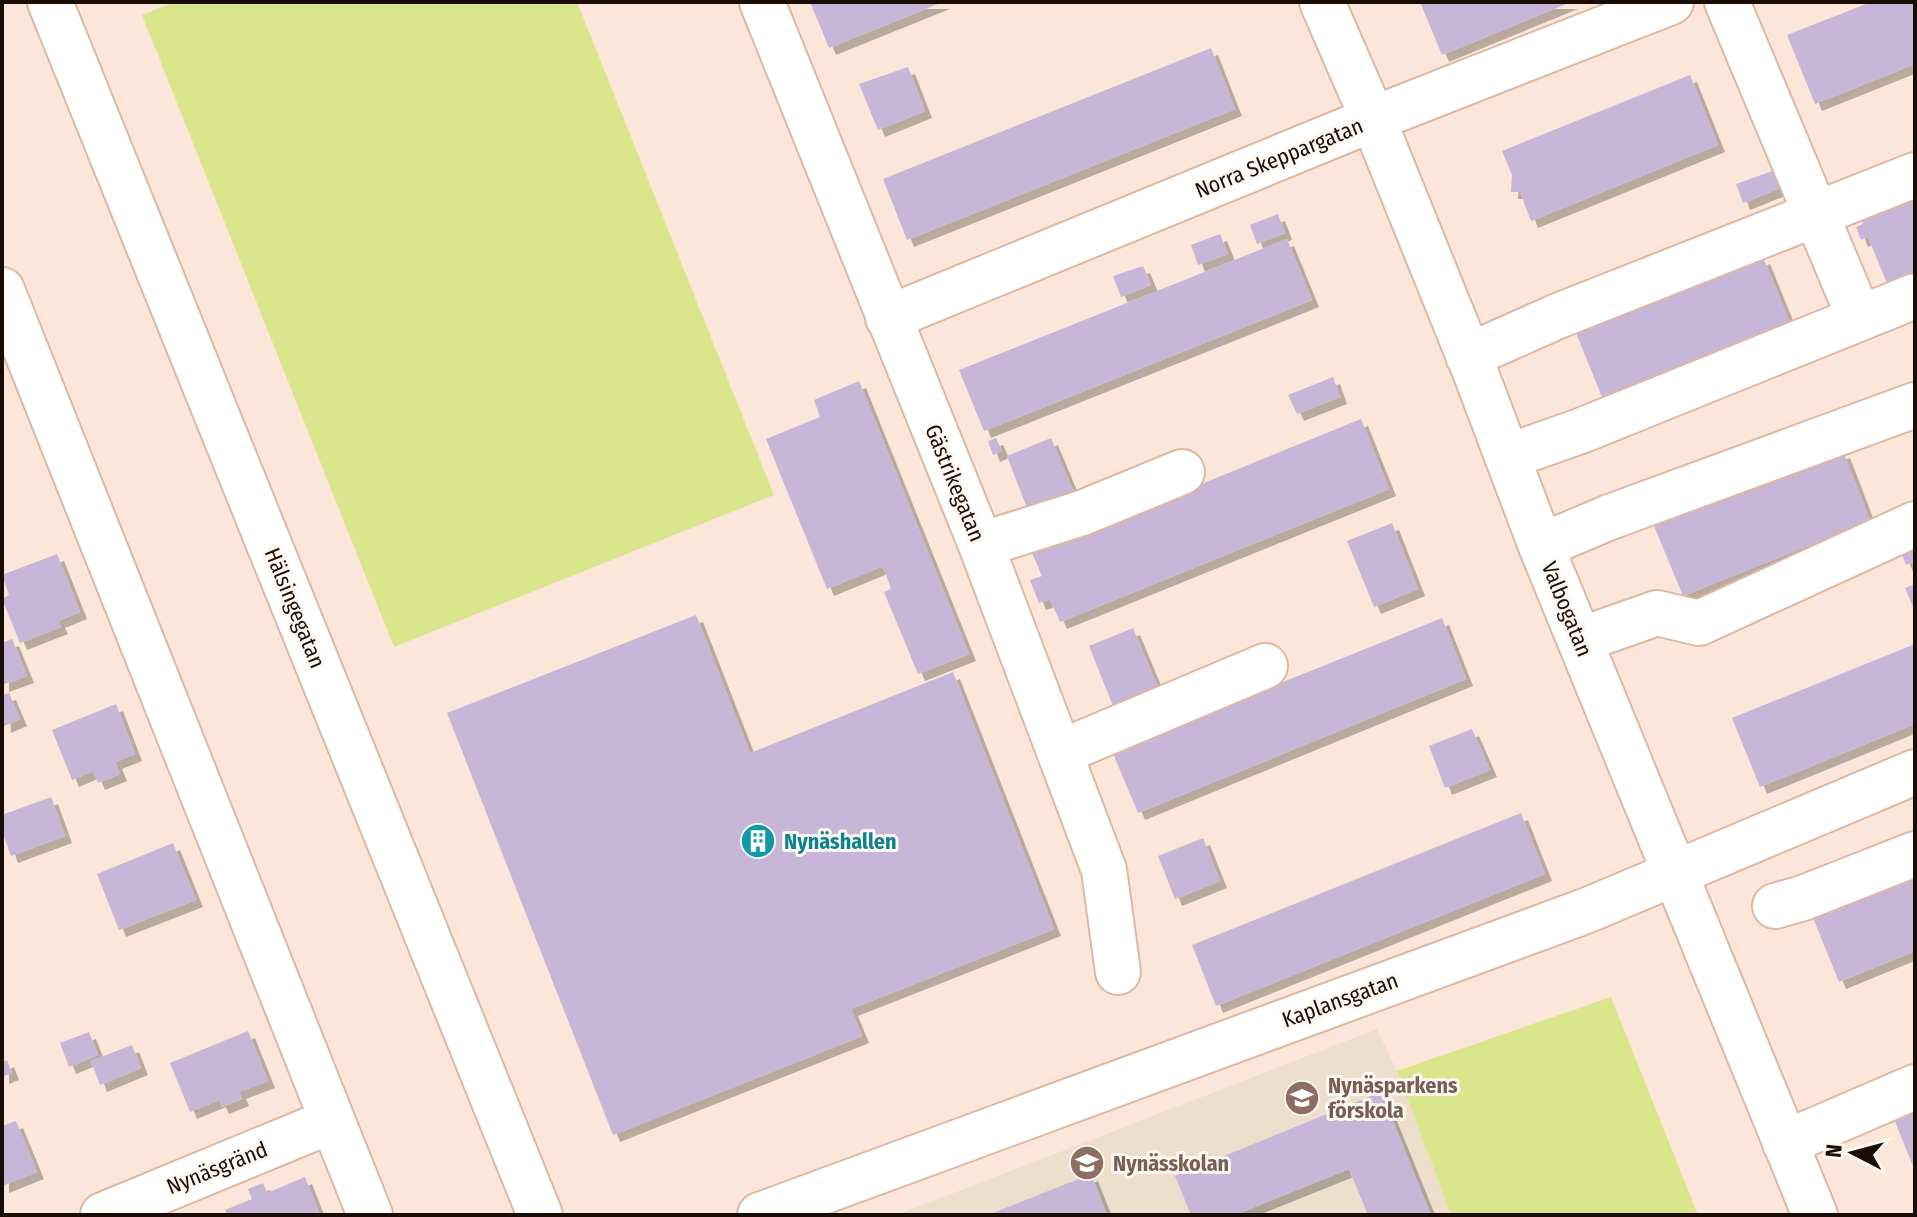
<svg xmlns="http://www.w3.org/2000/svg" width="1917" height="1217" font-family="'Fira Sans Condensed',sans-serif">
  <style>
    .education { fill: #eddfcc }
    .green { fill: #dae68b }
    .building { fill: #c7b6d7; filter: url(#shadow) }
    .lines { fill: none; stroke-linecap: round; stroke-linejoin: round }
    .minor-casing { stroke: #dbb9a2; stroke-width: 48 }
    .minor { stroke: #fff; stroke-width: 44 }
    .labels { text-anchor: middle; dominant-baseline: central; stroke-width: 6; stroke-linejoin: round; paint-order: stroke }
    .street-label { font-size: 22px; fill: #190d06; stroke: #fef7f2 }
    .culture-label { font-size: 22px; font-weight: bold; fill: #0d838f; stroke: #fef7f2; text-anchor: start }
    .education-label { font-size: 22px; font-weight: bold; fill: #785e54; stroke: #fef7f2; text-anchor: start }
  </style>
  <defs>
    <filter id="shadow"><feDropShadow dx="7" dy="7" stdDeviation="0" flood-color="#0004"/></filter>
  </defs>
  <rect width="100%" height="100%" fill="#fce6d9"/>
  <path class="education" d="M1377,1029L1397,1071L1451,1215H897Z"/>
  <path class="green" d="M175,2H577L774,495L394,647L142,15Z
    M1611,997L1698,1215H1451L1397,1071Z"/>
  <path class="building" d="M810,2H943L829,48Z
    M1420,2H1571L1442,55Z
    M1871,2H1915V64L1815,104L1787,35Z
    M1211,48L1235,109L907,240L883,179Z
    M908,67L925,111L878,130L859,84Z
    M1690,75L1718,145L1531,221L1520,192H1511L1512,175L1502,151Z
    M1781,168L1788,185L1743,203L1736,184Z
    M1915,195V276L1888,286L1868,237L1861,240L1856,227L1863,224L1860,217Z
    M1278,214L1285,233L1257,244L1250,225Z
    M1220,234L1228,254L1198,265L1191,245Z
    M1287,239L1312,300L984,431L959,370Z
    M1763,257L1792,328L1604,402L1576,333Z
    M1143,266L1151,285L1121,297L1113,276Z
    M1333,377L1340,397L1297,414L1288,395Z
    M859,381L969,654L918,674L884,592L891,589L883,566L827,589L766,439L820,417L814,400Z
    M1361,419L1389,489L1060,622L1050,599L1039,603L1030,580L1042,576L1032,553Z
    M996,438L1002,451L993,455L988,441Z
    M1051,438L1076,498L1030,516L1007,456Z
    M1843,451L1870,521L1683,596L1654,526Z
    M1392,523L1418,589L1374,607L1347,541Z
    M1915,541V561L1906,565L1899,547Z
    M57,554L80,612L58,621L61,627L20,643L2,599L9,595L2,575Z
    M1915,584V612L1905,588Z
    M696,615L750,753L953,672L1054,929L851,1009L862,1036L613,1135L447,713Z
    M1442,618L1466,679L1138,813L1112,751Z
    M1133,628L1158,688L1113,706L1089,646Z
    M12,639L27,676L2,685V643Z
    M1915,644V724L1760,787L1732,718Z
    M9,693L20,719L4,726L2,695Z
    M116,704L135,754L115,762L120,774L98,783L93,771L72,780L52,730Z
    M1472,729L1490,770L1445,788L1429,746Z
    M51,797L65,836L11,856L2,831V815Z
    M1521,813L1545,874L1216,1006L1192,945Z
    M1203,838L1220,881L1175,899L1158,856Z
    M173,843L196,900L119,930L97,874Z
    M1915,871V951L1839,982L1811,913Z
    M248,1031L268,1081L239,1092L242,1099L222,1107L219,1100L190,1112L170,1063Z
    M89,1032L98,1055L69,1067L60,1043Z
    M132,1045L141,1068L100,1085L91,1061Z
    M7,1060L12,1073L2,1077V1063Z
    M1381,1092L1431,1215H1368L1349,1169L1235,1215H1191L1175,1176Z
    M1915,1105V1171L1892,1114Z
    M16,1121L37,1172L2,1186V1126Z
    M1091,1174L1107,1215H988Z
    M305,1177L320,1215H227L225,1210L252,1199L248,1189L263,1183L267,1193Z"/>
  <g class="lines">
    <g class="minor-casing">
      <path id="minor" d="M50,2L540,1215
        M762,2L981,545L1104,870L1118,972
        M1322,2L1373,119L1476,374L1541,546L1815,1215
        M1727,2L1859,317
        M2,290L370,1215
        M888,318L1373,119L1671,2
        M1468,356L1558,316L1915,175
        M1507,457L1583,430L1915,296
        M981,545L1082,513L1182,472
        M1541,546L1610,517L1915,405
        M1580,640L1657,613L1699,623L1915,524
        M1061,752L1265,666
        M1775,906L1803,898L1915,854
        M1785,1143L1915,1087
        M103,1215L331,1121
        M760,1215L1588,910L1915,772"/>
    </g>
    <use href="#minor" class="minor"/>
  </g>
  <defs>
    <g id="building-disc" transform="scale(1.8)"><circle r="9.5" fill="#0f9aa8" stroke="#fef7f2"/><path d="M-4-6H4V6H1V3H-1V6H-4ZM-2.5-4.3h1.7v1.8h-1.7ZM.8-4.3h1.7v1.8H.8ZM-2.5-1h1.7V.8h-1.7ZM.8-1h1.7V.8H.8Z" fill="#fff"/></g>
    <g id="school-disc" transform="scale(1.8)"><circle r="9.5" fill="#8d6e63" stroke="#fef7f2"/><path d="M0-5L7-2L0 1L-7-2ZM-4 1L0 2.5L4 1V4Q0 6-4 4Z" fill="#fff"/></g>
  </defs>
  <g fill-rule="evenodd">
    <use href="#building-disc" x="758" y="841"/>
    <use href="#school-disc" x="1302" y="1098"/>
    <use href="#school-disc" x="1087" y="1163"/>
  </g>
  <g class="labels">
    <g class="street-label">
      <text transform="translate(1279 158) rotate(-22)">Norra Skeppargatan</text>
      <text transform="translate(955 483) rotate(68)">Gästrikegatan</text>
      <text transform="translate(295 608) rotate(68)">Hälsingegatan</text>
      <text transform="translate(1567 609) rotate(68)">Valbogatan</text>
      <text transform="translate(1340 1000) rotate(-20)">Kaplansgatan</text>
      <text transform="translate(217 1168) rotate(-22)">Nynäsgränd</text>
    </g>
    <g class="culture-label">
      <text x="784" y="841">Nynäshallen</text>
    </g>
    <g class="education-label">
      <text x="1328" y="1085">Nynäsparkens<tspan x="1328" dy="25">förskola</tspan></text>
      <text x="1113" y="1163">Nynässkolan</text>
    </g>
  </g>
  <rect width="1917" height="1217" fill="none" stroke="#190d06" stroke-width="8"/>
  <g transform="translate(1853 1153) rotate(276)" stroke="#fef7f2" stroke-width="6" paint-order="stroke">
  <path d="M0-6L14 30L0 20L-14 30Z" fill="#190d06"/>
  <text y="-12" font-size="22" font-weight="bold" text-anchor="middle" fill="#190d06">N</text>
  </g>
</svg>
